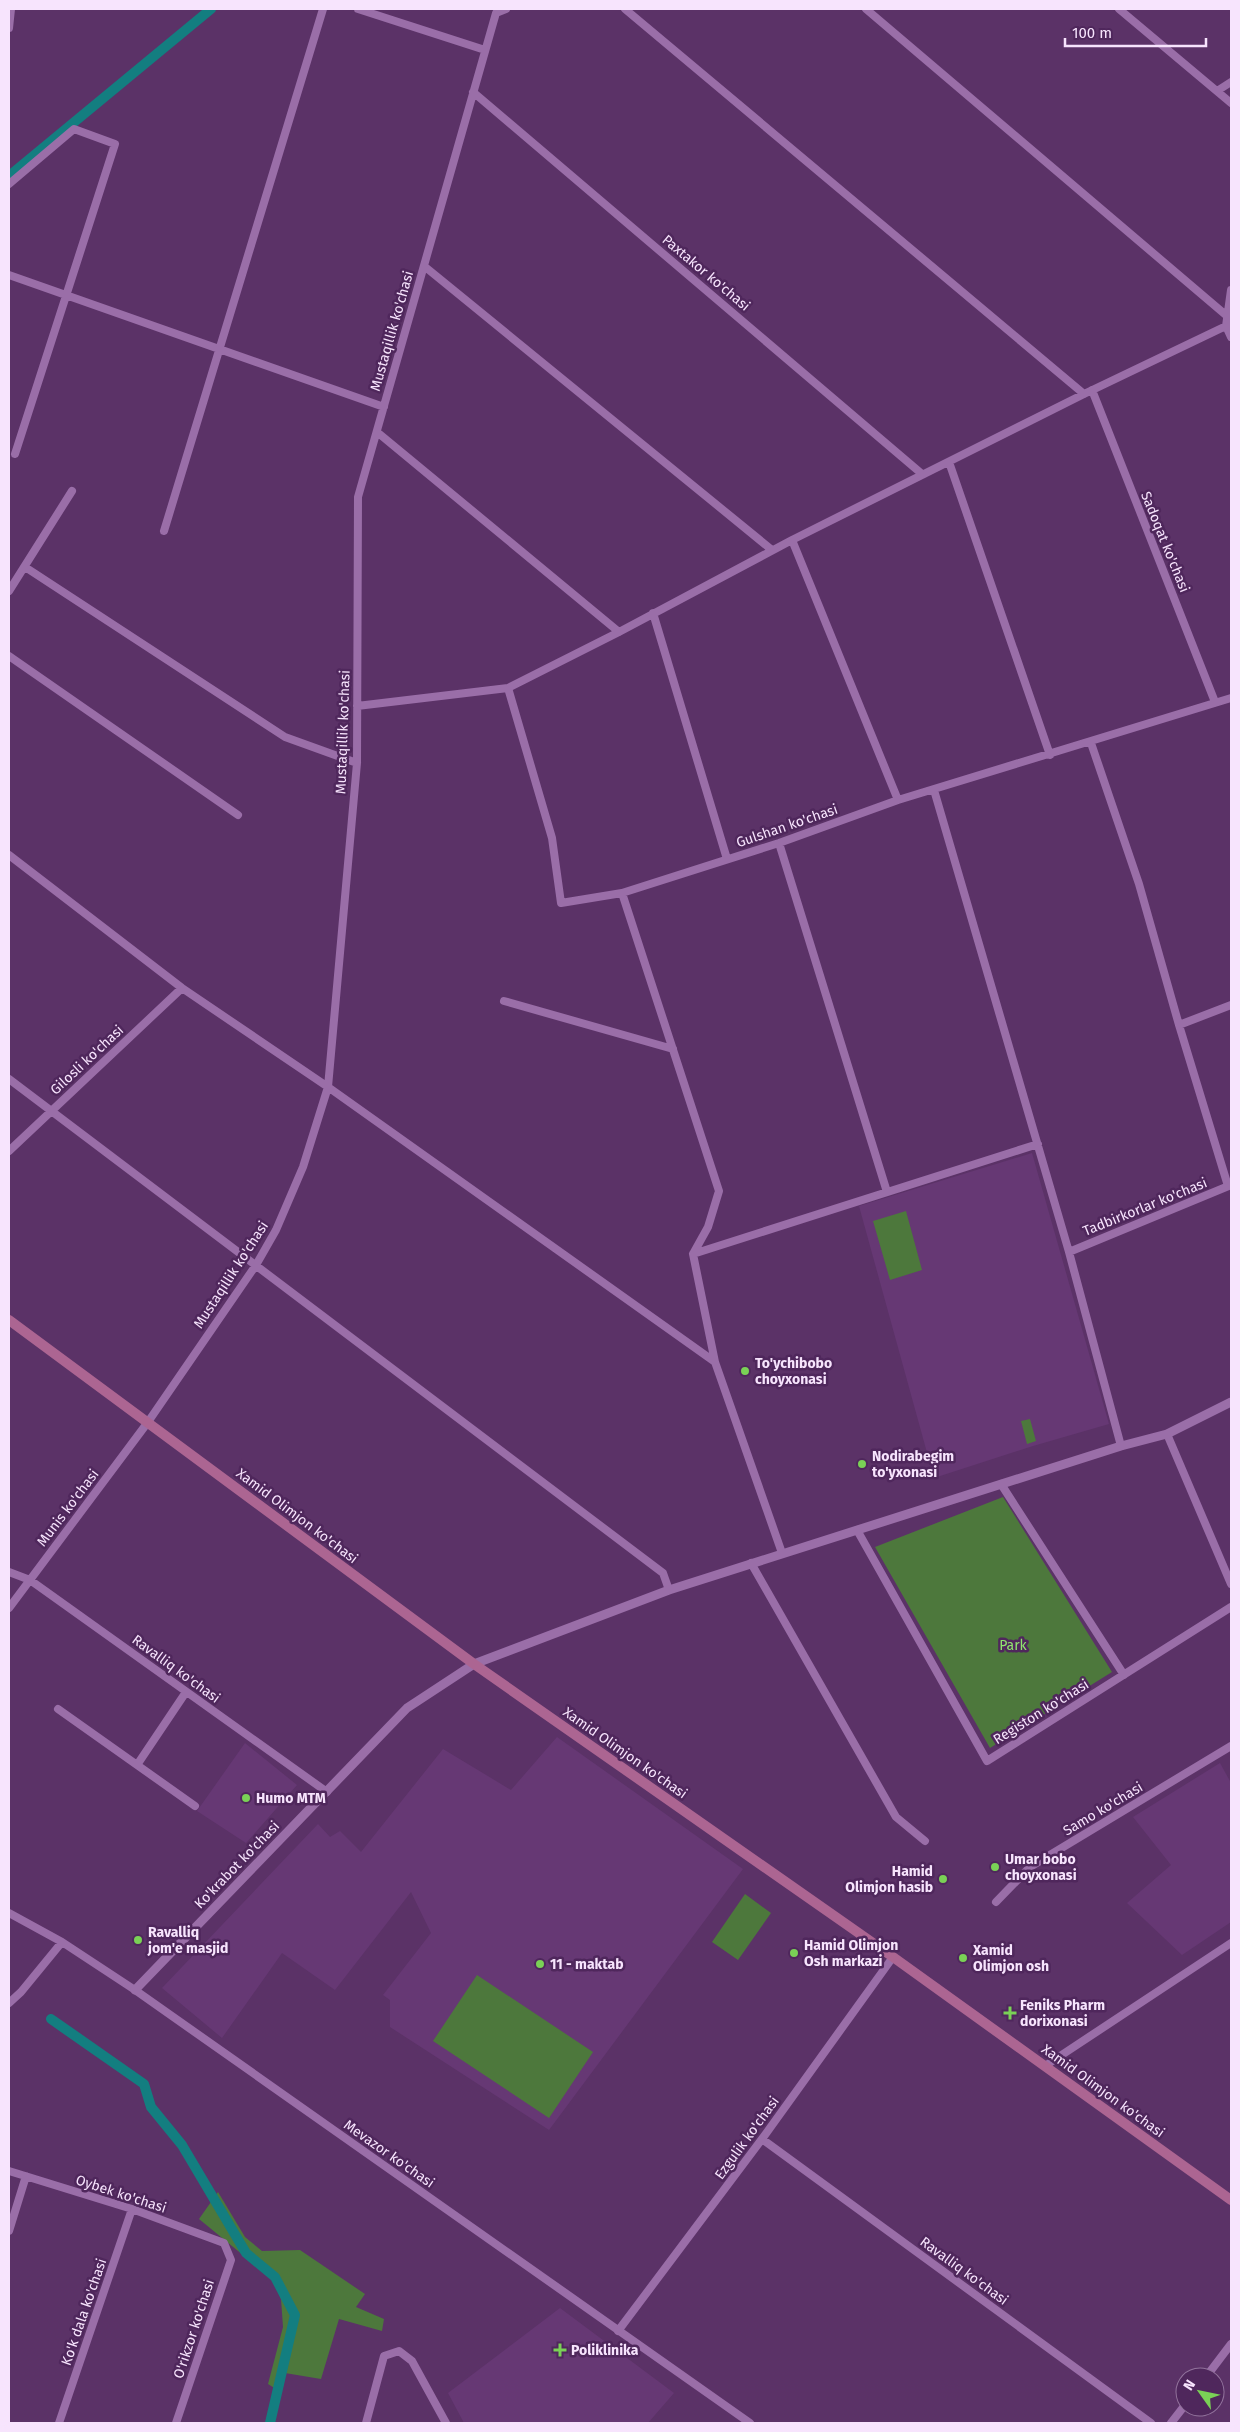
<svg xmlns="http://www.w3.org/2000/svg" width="1240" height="2432" font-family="'Fira Sans',sans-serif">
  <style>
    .built { fill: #663874 }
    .green { fill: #4d783c }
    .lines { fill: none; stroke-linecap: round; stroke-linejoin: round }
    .canal { stroke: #137e80; stroke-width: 10 }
    .minor { stroke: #9a6ea8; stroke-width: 8 }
    .tertiary { stroke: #9a6ea8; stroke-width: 9 }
    .secondary { stroke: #ac6592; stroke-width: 10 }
    .poi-dot { fill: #7ad156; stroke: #4f275c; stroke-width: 2 }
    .labels { text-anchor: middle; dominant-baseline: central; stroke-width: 5; stroke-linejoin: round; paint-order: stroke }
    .street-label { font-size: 14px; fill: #f7e4fd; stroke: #4f275c }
    .poi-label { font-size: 14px; font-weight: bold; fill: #f7e4fd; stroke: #4f275c; text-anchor: start }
    .park-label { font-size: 14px; fill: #90e56e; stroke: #4f275c }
  </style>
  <rect width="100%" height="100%" fill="#5b3267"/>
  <path class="built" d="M1032,1153L1109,1424L1033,1446L934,1478L859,1206Z
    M557,1737L743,1869L549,2130L390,2027V2000L383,1995L431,1933L411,1892L335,1990L282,1953L222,2038L162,1988L318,1824L330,1837L340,1831L361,1852L443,1749L511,1790Z
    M245,1743L297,1785L246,1843L197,1811Z
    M1220,1763L1231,1783V1922L1182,1955L1127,1903L1171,1865L1133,1817Z
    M560,2308L674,2393L648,2423H464L448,2393Z"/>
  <path class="green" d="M906,1211L922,1270L890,1280L873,1221Z
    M1030,1419L1036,1441L1027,1444L1021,1421Z
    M1003,1497L1112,1672L990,1748L875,1547Z
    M745,1894L771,1913L738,1960L712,1942Z
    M477,1975L593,2052L549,2118L433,2041Z
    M218,2192L245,2237L262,2251L300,2250L365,2294L356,2307L384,2319L382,2331L339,2319L321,2379L285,2373L279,2391L268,2384L283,2327L281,2299L272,2279L199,2219Z"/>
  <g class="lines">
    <path class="canal" d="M9,176L211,9
      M51,2019L144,2084L151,2107L182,2145L246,2253L275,2277L295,2315L270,2423"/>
    <path class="minor" d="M358,9L485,50
      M625,9L1084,394
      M866,9L1227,316
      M1119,9L1231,103
      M9,28L11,9
      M1217,91L1231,82
      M473,92L922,474
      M9,184L74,129L115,144L15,454
      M424,266L772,550
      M9,275L384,407
      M1231,290L1226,326L1231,337
      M1092,390L1215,702
      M377,432L619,632
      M949,462L1050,755
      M164,531L323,9
      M792,540L898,800
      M25,567L285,737L357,763
      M9,591L72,491
      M653,613L727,859
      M9,656L238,815
      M508,688L552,838L561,903L622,893L779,843L898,800L1231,698
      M357,706L508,688L619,632L792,540L1084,394L1226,326
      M1091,743L1139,884L1179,1025L1228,1186
      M934,790L1069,1252L1121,1446
      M779,843L887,1192
      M9,855L182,988L328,1087L715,1362L782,1553
      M622,893L719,1191L708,1227L693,1254L715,1362
      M504,1001L673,1049
      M1179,1025L1231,1005
      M9,1079L663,1573L669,1590
      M9,1151L182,988
      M1069,1252L1231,1185
      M693,1254L1038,1144
      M1167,1434L1231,1584
      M1001,1484L1124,1675
      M857,1530L987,1761L1231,1607
      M751,1563L896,1817L925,1841
      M9,1572L30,1580L327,1792
      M9,1608L148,1422L256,1265L276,1230L303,1167L328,1087L357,763L358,497L496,13L506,9
      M58,1709L195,1806
      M137,1765L186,1692
      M996,1902L1030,1867L1231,1746
      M9,1913L62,1942L135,1990L750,2423
      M9,2003L21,1992L62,1942
      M1045,2066L1231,1943
      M762,2139L1151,2423
      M9,2171L132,2209L224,2243L231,2260L176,2423
      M9,2231L26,2176
      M618,2331L762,2139L893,1957
      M1206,2377L1231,2344
      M59,2423L132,2209
      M366,2423L384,2356L399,2351L412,2361L446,2423
      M1171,2423L1185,2405"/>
    <path class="tertiary" d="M135,1990L407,1708L474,1664L669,1590L1121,1446L1167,1434L1231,1402"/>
    <path class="secondary" d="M9,1320L474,1664L893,1957L1231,2200"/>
  </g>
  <g class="poi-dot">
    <circle cx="745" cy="1371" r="5"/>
    <circle cx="862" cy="1464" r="5"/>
    <circle cx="246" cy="1798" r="5"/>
    <circle cx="995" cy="1867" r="5"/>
    <circle cx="943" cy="1879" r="5"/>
    <circle cx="138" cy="1940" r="5"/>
    <circle cx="794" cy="1953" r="5"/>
    <circle cx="963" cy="1958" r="5"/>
    <circle cx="540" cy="1964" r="5"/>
    <path d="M1007.5 2005.5h5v5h5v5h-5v5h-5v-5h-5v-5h5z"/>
    <path d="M557.5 2342.5h5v5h5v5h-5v5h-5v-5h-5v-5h5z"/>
  </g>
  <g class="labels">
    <g class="street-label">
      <text transform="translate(706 273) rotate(40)">Paxtakor ko'chasi</text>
      <text transform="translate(392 331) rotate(-74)">Mustaqillik ko'chasi</text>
      <text transform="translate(1165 542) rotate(68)">Sadoqat ko'chasi</text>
      <text transform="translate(343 732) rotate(-88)">Mustaqillik ko'chasi</text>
      <text transform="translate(787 826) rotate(-19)">Gulshan ko'chasi</text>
      <text transform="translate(87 1060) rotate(-43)">Gilosli ko'chasi</text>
      <text transform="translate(1145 1207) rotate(-22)">Tadbirkorlar ko'chasi</text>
      <text transform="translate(231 1275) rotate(-57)">Mustaqillik ko'chasi</text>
      <text transform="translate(68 1508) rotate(-53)">Munis ko'chasi</text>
      <text transform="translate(297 1516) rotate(37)">Xamid Olimjon ko'chasi</text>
      <text transform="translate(176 1669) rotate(36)">Ravalliq ko'chasi</text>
      <text transform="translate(1041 1712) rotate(-32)">Registon ko'chasi</text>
      <text transform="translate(625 1753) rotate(35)">Xamid Olimjon ko'chasi</text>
      <text transform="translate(1103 1809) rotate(-31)">Samo ko'chasi</text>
      <text transform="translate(237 1865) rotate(-46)">Ko'krabot ko'chasi</text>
      <text transform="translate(1103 2091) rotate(36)">Xamid Olimjon ko'chasi</text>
      <text transform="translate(747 2138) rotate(-54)">Ezgulik ko'chasi</text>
      <text transform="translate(389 2154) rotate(35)">Mevazor ko'chasi</text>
      <text transform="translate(121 2194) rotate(18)">Oybek ko'chasi</text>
      <text transform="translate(964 2271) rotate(36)">Ravalliq ko'chasi</text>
      <text transform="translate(84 2312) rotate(-71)">Ko'k dala ko'chasi</text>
      <text transform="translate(194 2329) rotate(-72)">O'rikzor ko'chasi</text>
    </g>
    <g class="poi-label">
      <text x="755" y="1363">To'ychibobo<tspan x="755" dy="16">choyxonasi</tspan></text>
      <text x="872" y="1456">Nodirabegim<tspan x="872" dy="16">to'yxonasi</tspan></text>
      <text x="256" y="1798">Humo MTM</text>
      <text x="1005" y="1859">Umar bobo<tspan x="1005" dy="16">choyxonasi</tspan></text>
      <text x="933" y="1871" text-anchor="end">Hamid<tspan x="933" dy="16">Olimjon hasib</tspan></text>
      <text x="148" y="1932">Ravalliq<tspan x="148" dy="16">jom'e masjid</tspan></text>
      <text x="804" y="1945">Hamid Olimjon<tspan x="804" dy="16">Osh markazi</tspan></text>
      <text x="973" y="1950">Xamid<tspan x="973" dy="16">Olimjon osh</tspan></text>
      <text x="550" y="1964">11 - maktab</text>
      <text x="1020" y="2005">Feniks Pharm<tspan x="1020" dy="16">dorixonasi</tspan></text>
      <text x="571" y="2350">Poliklinika</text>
    </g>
    <g class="park-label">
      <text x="1013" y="1645">Park</text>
    </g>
  </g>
  <rect width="1240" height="2432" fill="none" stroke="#f7e4fd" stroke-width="20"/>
  <g transform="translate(1200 2392) rotate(303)"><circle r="24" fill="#4f275c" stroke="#92739c"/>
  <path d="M0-4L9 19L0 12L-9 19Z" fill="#7ad156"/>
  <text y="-8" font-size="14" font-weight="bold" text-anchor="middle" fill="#f7e4fd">N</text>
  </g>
  <path d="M1065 38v8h141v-8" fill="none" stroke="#f7e4fd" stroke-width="2.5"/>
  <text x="1072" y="38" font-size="15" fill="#f7e4fd" stroke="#4f275c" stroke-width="4" paint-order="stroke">100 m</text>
</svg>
